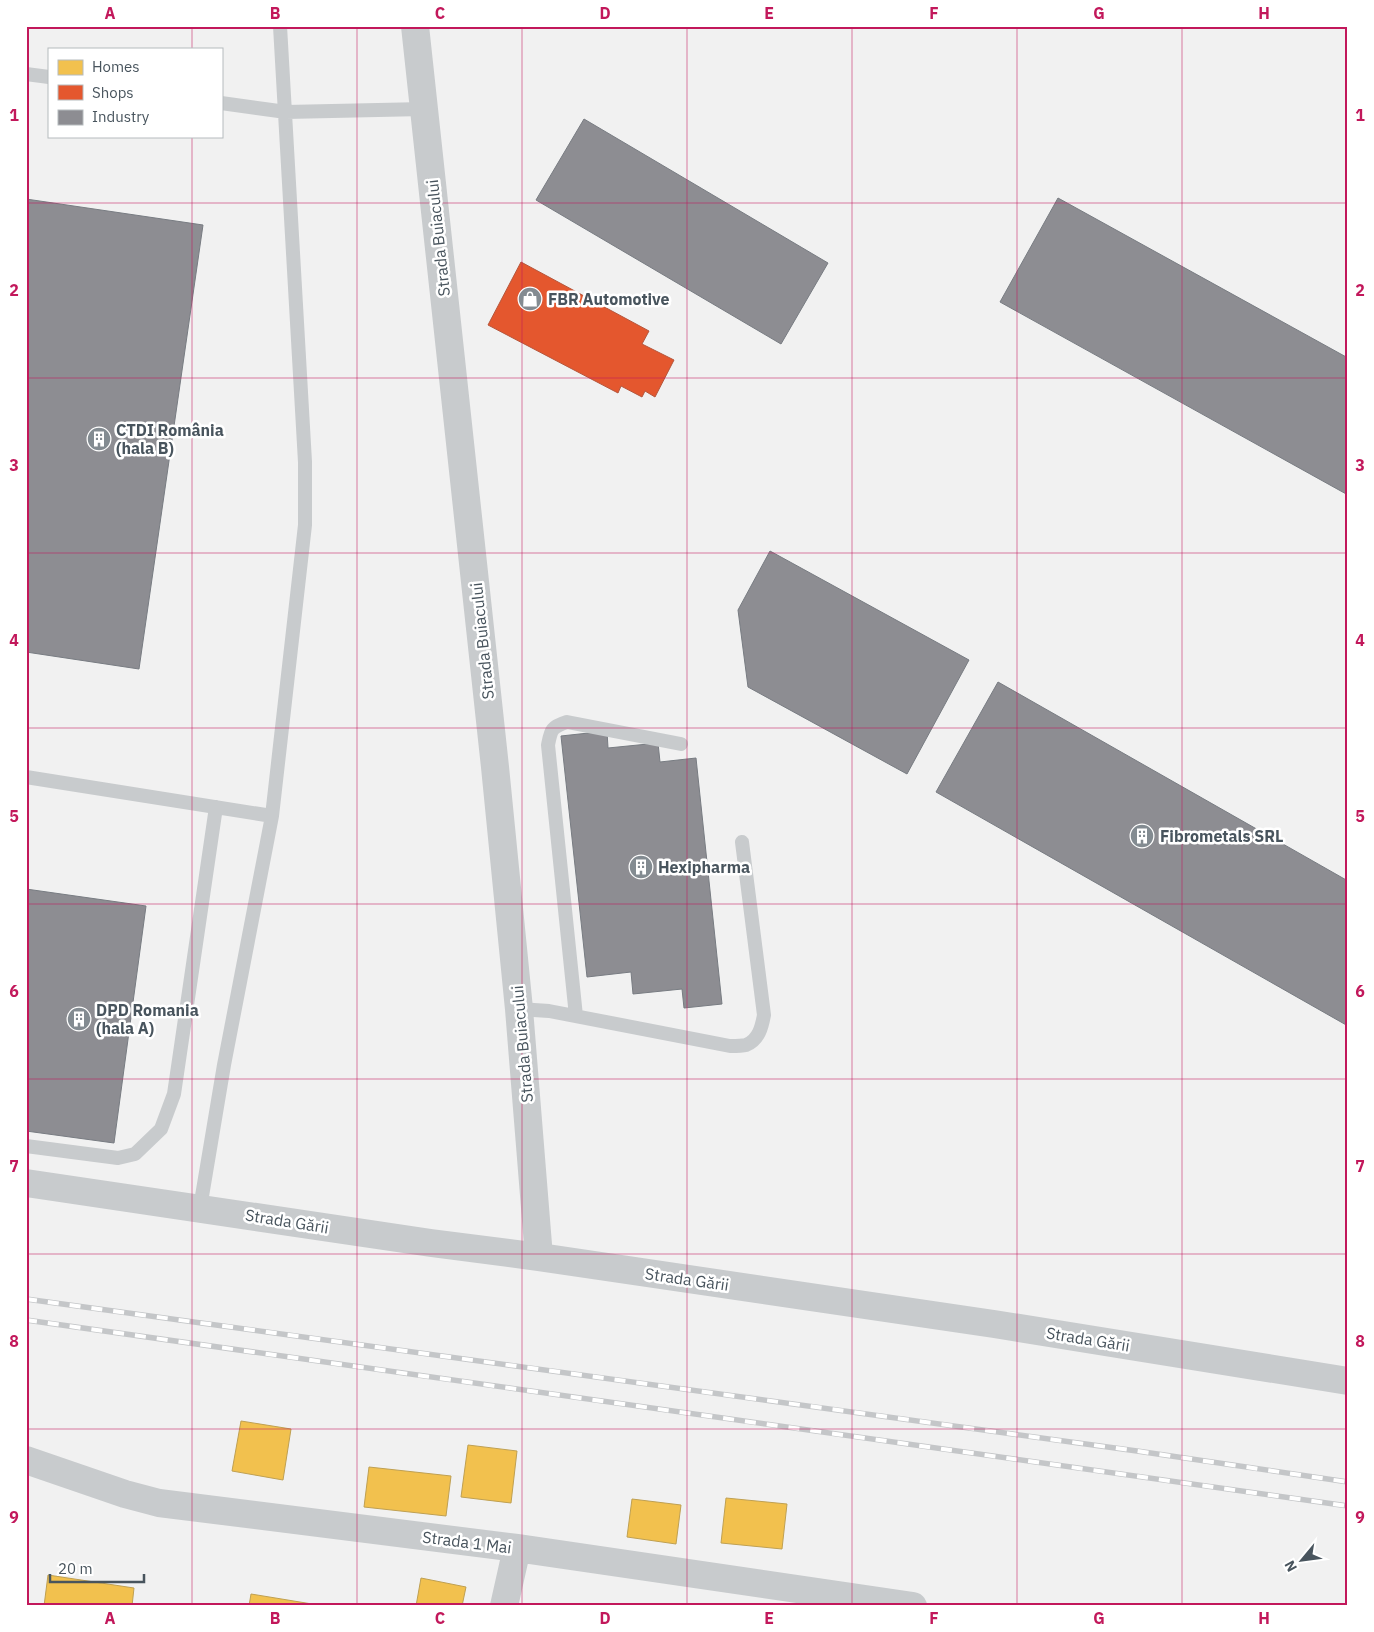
<svg xmlns="http://www.w3.org/2000/svg" width="1374" height="1632" font-family="'IBM Plex Sans',sans-serif">
  <style>
    .homes { fill: #f2c14e; stroke: #bfa052 }
    .shops { fill: #e4572e; stroke: #b5563c }
    .industry { fill: #8d8d92; stroke: #787c82 }
    .lines { fill: none; stroke-linecap: round; stroke-linejoin: round }
    .service { stroke: #c8cbcd; stroke-width: 14 }
    .minor { stroke: #c8cbcd; stroke-width: 28 }
    .rail-casing { stroke: #c4c6c8; stroke-width: 5.5 }
    .rail { stroke: #fff; stroke-width: 4; stroke-dasharray: 11; stroke-linecap: butt }
    .grid { fill: none; stroke: #c2185b; stroke-width: 1; stroke-opacity: 0.55 }
    .labels { text-anchor: middle; dominant-baseline: central; stroke-width: 5; stroke-linejoin: round; paint-order: stroke }
    .street-label { font-size: 16px; fill: #48545d; stroke: #fff }
    .poi-label { font-size: 16px; font-weight: bold; fill: #48545d; stroke: #fff; text-anchor: start }
    .neatline { fill: none; stroke: #c2185b; stroke-width: 2 }
    .grid-label { font-size: 16px; text-anchor: middle; font-weight: bold; fill: #c2185b }
  </style>
  <rect width="100%" height="100%" fill="#f1f1f1"/>
  <path class="homes" d="M241,1421L291,1429L283,1480L232,1471Z
    M468,1445L517,1451L511,1503L461,1497Z
    M369,1467L451,1476L446,1516L364,1507Z
    M726,1498L787,1504L782,1549L721,1543Z
    M632,1499L681,1505L676,1544L627,1537Z
    M48,1575L134,1588L132,1606H44Z
    M421,1578L466,1587L462,1606H416Z
    M251,1594L312,1604V1606H249Z"/>
  <path class="shops" d="M521,262L649,331L642,344L674,360L655,397L645,391L642,397L621,386L618,393L488,325Z"/>
  <path class="industry" d="M584,119L828,263L781,344L536,200Z
    M1058,198L1348,358V495L1000,302Z
    M26,199L203,225L139,669L26,652Z
    M770,551L969,660L907,774L748,687L738,610Z
    M998,682L1348,881V1026L936,792Z
    M607,731L608,748L658,743L660,762L696,758L722,1004L684,1008L682,989L633,994L631,972L587,977L561,736Z
    M26,889L146,906L114,1143L26,1131Z"/>
  <g class="lines">
    <path class="service" d="M26,74L49,77
      M221,103L286,112L424,109
      M26,777L272,816
      M519,1009L549,1011L730,1046C735,1046 742,1046 746,1045C759,1040 762,1026 764,1015L742,842
      M576,1016L548,745C551,730 551,727 567,722L681,744
      M26,1146L118,1158L135,1154L161,1129L174,1094L216,807
      M200,1208L224,1065L272,816L305,525V462L280,26"/>
    <path class="minor" d="M415,26L495,767L519,1009L539,1257
      M26,1183L431,1243L539,1257L994,1324L1348,1381
      M26,1460L125,1494L159,1503L517,1548L913,1606
      M504,1606L517,1548"/>
    <g class="rail-casing">
      <path id="rail" d="M26,1299L1137,1451L1348,1482
        M26,1320L1348,1506"/>
    </g>
    <use href="#rail" class="rail"/>
  </g>
  <path class="grid" d="M192,26V49M357,26V1606M522,26V1606M687,26V1606M852,26V1606M1017,26V1606M1182,26V1606M192,136V1606M26,203H1348M26,378H1348M26,553H1348M26,728H1348M26,904H1348M26,1079H1348M26,1254H1348M26,1429H1348"/>
  <defs>
    <g id="shop-disc" transform="scale(1.25)"><circle r="9.5" fill="#838b91" stroke="#fff"/><path d="M-5-2.5h2.3a2.7 3.5 0 0 1 5.4 0H5L5.5 6h-11ZM-1.5-2.5h3a1.5 2.3 0 0 0-3 0Z" fill="#fff"/></g>
    <g id="building-disc" transform="scale(1.25)"><circle r="9.5" fill="#838b91" stroke="#fff"/><path d="M-4-6H4V6H1V3H-1V6H-4ZM-2.5-4.3h1.7v1.8h-1.7ZM.8-4.3h1.7v1.8H.8ZM-2.5-1h1.7V.8h-1.7ZM.8-1h1.7V.8H.8Z" fill="#fff"/></g>
  </defs>
  <g fill-rule="evenodd">
    <use href="#shop-disc" x="530" y="299"/>
    <use href="#building-disc" x="99" y="439"/>
    <use href="#building-disc" x="1142" y="836"/>
    <use href="#building-disc" x="641" y="867"/>
    <use href="#building-disc" x="79" y="1019"/>
  </g>
  <g class="labels">
    <g class="street-label">
      <text transform="translate(438 238) rotate(-96)">Strada Buiacului</text>
      <text transform="translate(482 641) rotate(-96)">Strada Buiacului</text>
      <text transform="translate(522 1044) rotate(-95)">Strada Buiacului</text>
      <text transform="translate(287 1221) rotate(9)">Strada Gării</text>
      <text transform="translate(687 1279) rotate(8)">Strada Gării</text>
      <text transform="translate(1088 1339) rotate(9)">Strada Gării</text>
      <text transform="translate(467 1542) rotate(7)">Strada 1 Mai</text>
    </g>
    <g class="poi-label">
      <text x="548" y="299">FBR Automotive</text>
      <text x="116" y="430">CTDI România<tspan x="116" dy="18">(hala B)</tspan></text>
      <text x="1160" y="836">Fibrometals SRL</text>
      <text x="658" y="867">Hexipharma</text>
      <text x="96" y="1010">DPD Romania<tspan x="96" dy="18">(hala A)</tspan></text>
    </g>
  </g>
  <rect width="1374" height="1632" fill="none" stroke="#ffffff" stroke-width="55"/>
  <rect x="48" y="48" width="175" height="90" fill="#ffffff" stroke="#b6bbbe"/>
  <rect x="58" y="60" width="25" height="15" fill="#f2c14e" stroke="#b6bbbe"/>
  <text x="92" y="72" font-size="15" fill="#48545d">Homes</text>
  <rect x="58" y="85" width="25" height="15" fill="#e4572e" stroke="#b6bbbe"/>
  <text x="92" y="98" font-size="15" fill="#48545d">Shops</text>
  <rect x="58" y="110" width="25" height="15" fill="#8d8d92" stroke="#b6bbbe"/>
  <text x="92" y="122" font-size="15" fill="#48545d">Industry</text>
  <g transform="translate(1302 1560) rotate(241)" stroke="#ffffff" stroke-width="4" paint-order="stroke">
  <path d="M0-4L9 19L0 12L-9 19Z" fill="#48545d"/>
  <text y="-8" font-size="14" font-weight="bold" text-anchor="middle" fill="#48545d">N</text>
  </g>
  <path d="M50 1574v8h94v-8" fill="none" stroke="#48545d" stroke-width="2.5"/>
  <text x="58" y="1574" font-size="15" fill="#48545d" stroke="#ffffff" stroke-width="4" paint-order="stroke">20 m</text>
  <rect x="28" y="28" width="1318" height="1576" class="neatline"/>
  <g class="grid-label">
    <text x="110" y="19">A</text>
    <text x="275" y="19">B</text>
    <text x="440" y="19">C</text>
    <text x="605" y="19">D</text>
    <text x="769" y="19">E</text>
    <text x="934" y="19">F</text>
    <text x="1099" y="19">G</text>
    <text x="1264" y="19">H</text>
    <text x="14" y="121">1</text>
    <text x="1360" y="121">1</text>
    <text x="14" y="296">2</text>
    <text x="1360" y="296">2</text>
    <text x="14" y="471">3</text>
    <text x="1360" y="471">3</text>
    <text x="14" y="646">4</text>
    <text x="1360" y="646">4</text>
    <text x="14" y="822">5</text>
    <text x="1360" y="822">5</text>
    <text x="14" y="997">6</text>
    <text x="1360" y="997">6</text>
    <text x="14" y="1172">7</text>
    <text x="1360" y="1172">7</text>
    <text x="14" y="1347">8</text>
    <text x="1360" y="1347">8</text>
    <text x="14" y="1523">9</text>
    <text x="1360" y="1523">9</text>
    <text x="110" y="1624">A</text>
    <text x="275" y="1624">B</text>
    <text x="440" y="1624">C</text>
    <text x="605" y="1624">D</text>
    <text x="769" y="1624">E</text>
    <text x="934" y="1624">F</text>
    <text x="1099" y="1624">G</text>
    <text x="1264" y="1624">H</text>
  </g>
</svg>
